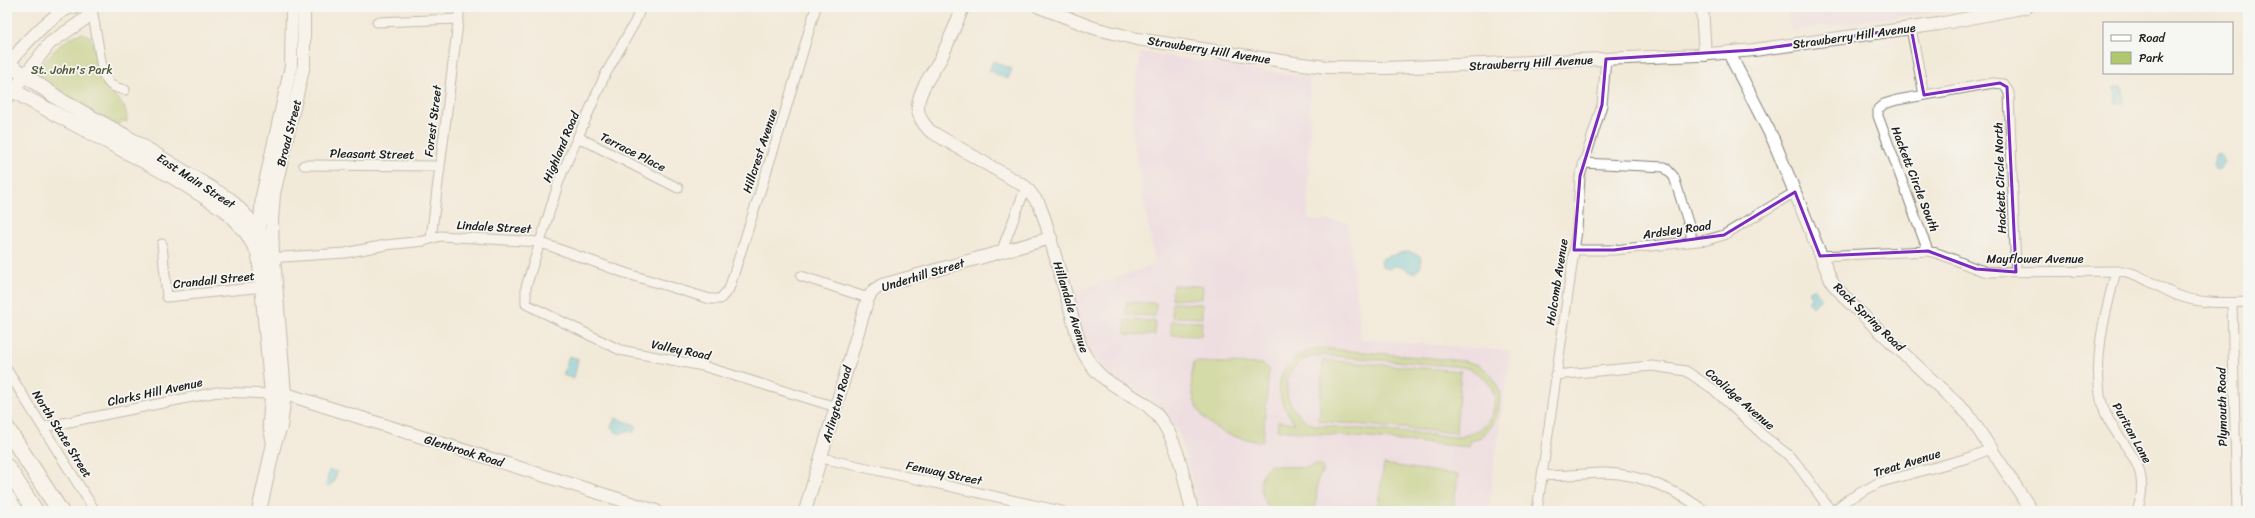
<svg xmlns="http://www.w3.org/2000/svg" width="2255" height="518" font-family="Sriracha,sans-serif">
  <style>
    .built { fill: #ebd1eb }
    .green { fill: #b0c86d; stroke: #667244; fill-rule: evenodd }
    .water { fill: #5dc6d9; stroke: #3c717a }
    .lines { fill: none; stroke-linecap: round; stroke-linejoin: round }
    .street-casing { stroke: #87837a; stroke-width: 11 }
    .secondary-casing { stroke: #87837a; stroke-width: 14 }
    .primary-casing { stroke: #87837a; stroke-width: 16 }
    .highway-casing { stroke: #87837a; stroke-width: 18 }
    .street { stroke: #fff; stroke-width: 9 }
    .secondary { stroke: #fff; stroke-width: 12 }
    .primary { stroke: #fff; stroke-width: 14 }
    .highway { stroke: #fff; stroke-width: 16 }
    .marked { fill: none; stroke: #7b2cbf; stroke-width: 3; stroke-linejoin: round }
    .labels { text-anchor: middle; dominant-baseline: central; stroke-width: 3.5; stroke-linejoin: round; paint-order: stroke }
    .street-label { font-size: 12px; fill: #1c1c1c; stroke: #f6f6f2 }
    .park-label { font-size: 12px; fill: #505838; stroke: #f6f6f2 }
  </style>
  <rect width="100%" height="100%" fill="#f6f6f2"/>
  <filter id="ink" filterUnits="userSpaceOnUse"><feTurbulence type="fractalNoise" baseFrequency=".025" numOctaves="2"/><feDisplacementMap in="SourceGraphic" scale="8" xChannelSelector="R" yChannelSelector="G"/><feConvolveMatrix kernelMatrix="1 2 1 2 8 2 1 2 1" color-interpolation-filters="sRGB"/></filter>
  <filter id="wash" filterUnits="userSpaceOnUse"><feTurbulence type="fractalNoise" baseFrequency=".012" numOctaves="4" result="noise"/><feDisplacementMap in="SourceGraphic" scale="16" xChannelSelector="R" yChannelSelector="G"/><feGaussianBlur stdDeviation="0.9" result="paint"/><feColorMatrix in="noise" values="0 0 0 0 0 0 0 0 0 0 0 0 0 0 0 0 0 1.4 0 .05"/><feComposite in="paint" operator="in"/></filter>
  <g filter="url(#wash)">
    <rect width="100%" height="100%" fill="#f2ead9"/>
    <path class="built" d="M1787,7H1969L1790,31Z
      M1141,52L1310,78L1308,220L1348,222L1361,339L1510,351L1488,511H1201L1179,434L1163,410L1144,394L1119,381L1099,365L1083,335L1071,292L1155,265L1133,138L1134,100Z"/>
    <path class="green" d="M82,33L90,36C97,50 95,70 104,83C113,98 128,101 127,122L121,121L118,125L40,82C31,66 67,36 82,33Z
      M1173,285L1203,286L1202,299H1172Z
      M1126,302L1156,303L1155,316L1126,315Z
      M1172,303L1202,304V318L1172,317Z
      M1125,320L1155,321V335L1125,334Z
      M1171,321L1202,322L1201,336L1171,335Z
      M1320,348L1465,361C1469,363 1475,363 1480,366C1503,379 1506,408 1490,428C1485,434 1478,441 1470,441L1469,447L1277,430L1278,421L1295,423C1267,391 1278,357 1320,348ZM1321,355L1463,367C1508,379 1504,431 1457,437L1315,425C1276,409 1277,359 1321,355Z
      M1323,360L1461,371L1456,433L1319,421Z
      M1194,362L1263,364L1269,370L1263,441C1216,439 1182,414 1194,362Z
      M1316,464L1322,466L1323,471L1318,479L1315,511H1271C1261,499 1254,474 1271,465L1306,468Z
      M1384,464L1458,475L1453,511H1377Z"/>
    <path class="water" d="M993,61L1012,69L1008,79L989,71Z
      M2115,87H2123L2124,103H2116Z
      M2219,154L2225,161L2221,169L2217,170L2213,166L2215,155Z
      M1408,251L1420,256C1423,264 1421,269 1413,273L1408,271L1405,267L1394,266L1390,269L1383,267L1381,262L1383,258Z
      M1813,288L1822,298L1813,307L1808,302L1812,297L1808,293Z
      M569,356L578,359L574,379L563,375Z
      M615,418L636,425L634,433L627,431L620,434L615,432L611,427Z
      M329,470L337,472L334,482L329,486L326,485Z"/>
  </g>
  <g filter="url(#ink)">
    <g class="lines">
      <g class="street-casing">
        <path id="street" d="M641,7L635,22L604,77L560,178L526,287V304L620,350L703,366L836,407
          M92,9L103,73C109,86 112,87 125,90
          M377,22L458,19
          M1911,28L1924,95
          M578,137L678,188
          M1583,163L1665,167L1674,177L1691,232V241
          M304,165L439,166
          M431,238L460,7
          M162,244L167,297L262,287
          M1574,250H1614L1707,240L1724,235L1795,192
          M1928,251L1878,116V109L1884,104L1897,100L1993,83L2004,84L2009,93L2016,272
          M1001,252L1026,187
          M1820,256L1928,251C1949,255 1967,267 1987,272L2122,271C2142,274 2158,288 2177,295C2199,304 2224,303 2248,302
          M268,258L345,253L386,245L424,241L440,236L539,242L625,273L710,299H720L729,289L780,129L816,7
          M2116,271C2106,311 2094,352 2100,394C2107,443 2157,455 2137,511
          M801,276L868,298
          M2232,303L2237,511
          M7,370L95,511
          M1555,375L1652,366L1686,371L1713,389L1765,437L1786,453L1796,463L1831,511
          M44,427L217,392L272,394
          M822,458L1061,511
          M1542,475C1563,477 1585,473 1606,473C1641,474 1678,491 1705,511
          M1537,511L1577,230L1580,176L1602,105L1606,59
          M1833,511L1847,500L1878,483L1968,458L1993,448"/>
      </g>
      <g class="secondary-casing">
        <path id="secondary" d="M963,7C956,24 949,41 941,58C933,72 920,88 918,105C917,116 923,124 930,131L1026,187L1039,204L1045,220L1081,348C1094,374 1106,381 1130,395C1136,398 1143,402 1148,406C1178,431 1183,476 1192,511
          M1039,7L1094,28L1137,39L1295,63L1326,67L1386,68L1699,55L1754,50L1939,24L2027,7
          M1702,7L1705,55
          M1729,53L1773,139L1828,273L1833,284L1850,303L1968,414L2032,511
          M7,66C19,50 55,9 74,7
          M7,98L50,43L85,19L92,9
          M259,236L262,196L291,66L292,7
          M273,257L272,220L274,194L304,65V7
          M275,394L292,396L656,511
          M805,511L868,298L874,290L882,285L1051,238"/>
      </g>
      <g class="primary-casing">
        <path id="primary" d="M7,63L62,101L125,136L230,200L258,229L273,258L284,394L280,427L274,443L259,511
          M7,86L26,98L170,175L226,210L247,233L259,254L272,394L270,424L274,443"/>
      </g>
      <g class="highway-casing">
        <path id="highway" d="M7,429L60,511
          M7,467L35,511
          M7,498L15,511"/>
      </g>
      <use href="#street" class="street"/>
      <use href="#secondary" class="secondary"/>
      <use href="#primary" class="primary"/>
      <use href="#highway" class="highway"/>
    </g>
  </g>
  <path d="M0 0H2255V518H0ZM1911,28L1924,95L2000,83L2007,87L2016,272L1976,269L1928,251L1820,256L1795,192L1724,235L1614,250H1574L1580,176L1602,105L1606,59L1754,50Z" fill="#f2ead9" fill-opacity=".55" fill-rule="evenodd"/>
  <path class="marked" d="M1911,28L1924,95L2000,83L2007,87L2016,272L1976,269L1928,251L1820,256L1795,192L1724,235L1614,250H1574L1580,176L1602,105L1606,59L1754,50Z"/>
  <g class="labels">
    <g class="street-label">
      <text transform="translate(1854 36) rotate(-8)">Strawberry Hill Avenue</text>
      <text transform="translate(1209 50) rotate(9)">Strawberry Hill Avenue</text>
      <text transform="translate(1531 63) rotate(-3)">Strawberry Hill Avenue</text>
      <text transform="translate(433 121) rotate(-83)">Forest Street</text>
      <text transform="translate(289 133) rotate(-76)">Broad Street</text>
      <text transform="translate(561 147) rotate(-67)">Highland Road</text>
      <text transform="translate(760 151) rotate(-72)">Hillcrest Avenue</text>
      <text transform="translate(633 152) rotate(27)">Terrace Place</text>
      <text transform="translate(372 154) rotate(1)">Pleasant Street</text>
      <text transform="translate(2000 178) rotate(-92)">Hackett Circle North</text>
      <text transform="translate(1915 179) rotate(69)">Hackett Circle South</text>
      <text transform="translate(196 181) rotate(33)">East Main Street</text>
      <text transform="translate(494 227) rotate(3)">Lindale Street</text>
      <text transform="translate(1677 230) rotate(-8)">Ardsley Road</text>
      <text x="2035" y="259">Mayflower Avenue</text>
      <text transform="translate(923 275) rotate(-17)">Underhill Street</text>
      <text transform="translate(214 280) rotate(-6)">Crandall Street</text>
      <text transform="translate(1557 282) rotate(-81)">Holcomb Avenue</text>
      <text transform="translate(1071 307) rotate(73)">Hillandale Avenue</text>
      <text transform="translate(1869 317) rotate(44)">Rock Spring Road</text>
      <text transform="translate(681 350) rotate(12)">Valley Road</text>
      <text transform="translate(155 392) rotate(-12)">Clarks Hill Avenue</text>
      <text transform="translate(1740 399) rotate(41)">Coolidge Avenue</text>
      <text transform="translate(837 404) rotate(-74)">Arlington Road</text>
      <text transform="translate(2222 407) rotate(-91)">Plymouth Road</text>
      <text transform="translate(2132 433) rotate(61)">Puritan Lane</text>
      <text transform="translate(62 434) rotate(58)">North State Street</text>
      <text transform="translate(464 451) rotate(17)">Glenbrook Road</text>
      <text transform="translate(1907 463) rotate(-17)">Treat Avenue</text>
      <text transform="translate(944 473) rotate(12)">Fenway Street</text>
    </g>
    <g class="park-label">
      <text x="72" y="70">St. John's Park</text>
    </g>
  </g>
  <rect width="2255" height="518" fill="none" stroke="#f6f6f2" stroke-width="24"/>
  <rect x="2103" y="22" width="130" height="52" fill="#f6f6f2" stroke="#9f9f9c"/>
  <rect x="2111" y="35" width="20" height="6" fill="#ffffff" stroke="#9f9f9c"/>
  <text x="2139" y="42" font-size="12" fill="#1c1c1c">Road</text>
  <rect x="2111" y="52" width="20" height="12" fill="#b0c86d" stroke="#9f9f9c"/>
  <text x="2139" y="62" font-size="12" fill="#1c1c1c">Park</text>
</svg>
